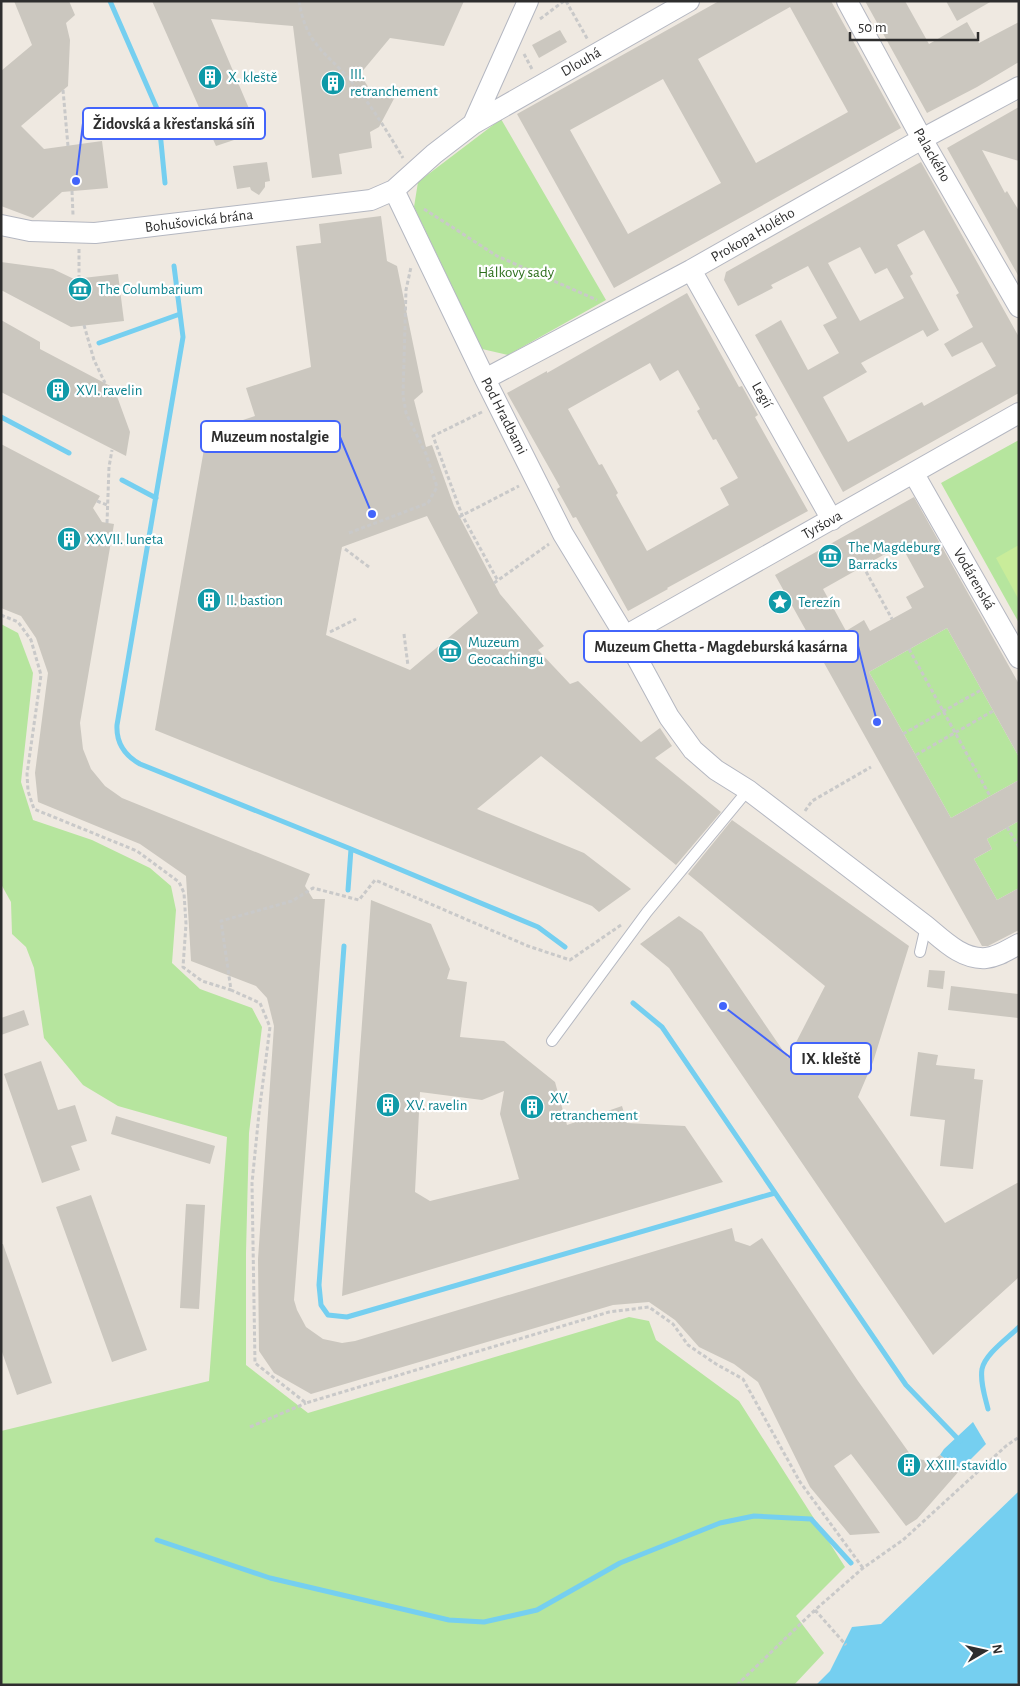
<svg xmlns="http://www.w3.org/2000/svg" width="1020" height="1686" font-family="'Alegreya Sans',sans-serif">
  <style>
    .green { fill: #b6e59e }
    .pitch { fill: #c9ec9a }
    .water { fill: #75cff0 }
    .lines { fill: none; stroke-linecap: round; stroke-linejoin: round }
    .stream { stroke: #75cff0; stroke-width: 5 }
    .building { fill: #cbc7bf; fill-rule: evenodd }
    .lane-casing { stroke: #b4b7c1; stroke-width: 12 }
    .street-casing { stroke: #b4b7c1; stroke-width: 22 }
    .path { stroke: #c9c9c9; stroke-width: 3; stroke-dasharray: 4 2.5; stroke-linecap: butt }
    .lane { stroke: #fff; stroke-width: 10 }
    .street { stroke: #fff; stroke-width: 20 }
    .labels { text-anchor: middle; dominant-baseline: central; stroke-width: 4.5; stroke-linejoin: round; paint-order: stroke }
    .street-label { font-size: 15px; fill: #2e2e2e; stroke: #fff }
    .culture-label { font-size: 15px; fill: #0d838f; stroke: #fff; text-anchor: start }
    .park-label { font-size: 15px; fill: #2c6e1b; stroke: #fff }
    .leader { fill: none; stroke: #4264fb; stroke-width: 2 }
    .callout-dot { fill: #4264fb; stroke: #fff; stroke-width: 2 }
    .callout { fill: #fff; stroke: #4264fb; stroke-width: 2 }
    .callout-label { font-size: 16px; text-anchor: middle; font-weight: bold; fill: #2e2e2e }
  </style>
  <rect width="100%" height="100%" fill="#efe9e1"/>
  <path class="green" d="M501,119L606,300L508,355L482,349L414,207L418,182Z
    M1019,440V623L941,483Z
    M1,624L18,633L33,673L21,782L33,820L92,840L150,868L171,886L176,910L172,963L200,989L252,1008L262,1027L249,1133L246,1253V1365L308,1413L629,1317L649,1321L656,1340L739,1401L845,1567L796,1616L824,1653L794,1685H1V1431L209,1381L227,1137L118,1106L83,1085L44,1038L34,968L26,947L12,934L11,902L1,884Z
    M947,628L1019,757V780L951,818L869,672Z
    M1019,821V888L997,900L974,859L992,849L987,839Z"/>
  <path class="pitch" d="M1019,545V600L996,558Z"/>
  <path class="water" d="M973,1422L986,1444L960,1470L940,1455L944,1449Z
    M1019,1491V1680L1016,1685H816L830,1671L852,1627L881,1624Z"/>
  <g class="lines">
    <path class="stream" d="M110,1L158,111L165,183
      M174,266L183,337L117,725C116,743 124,755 140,764L351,849L538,927L565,947
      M99,343L180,314
      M1,417L69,453
      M122,480L156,498
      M348,890L351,849
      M344,946L319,1285L321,1305L328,1315L347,1317L775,1193
      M633,1003L662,1027L906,1385L960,1441
      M988,1409C985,1397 980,1382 982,1369C985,1354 1008,1338 1019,1327
      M157,1540L270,1578L449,1620L484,1622L537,1610L620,1563L720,1523L754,1516L811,1519L851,1563"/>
  </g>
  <path class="building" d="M14,1H69L75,15L66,23L70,40L68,86L21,126L44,149L102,141L108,188L62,192L33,218L1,206V71L32,45Z
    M152,1H464L444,46L390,38L360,74L372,93H397L379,127L370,132L372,148L339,154L342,174L312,178L293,26L211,19L253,118L244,123L249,135L216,146Z
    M719,1H831L901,128L614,288L517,114ZM790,7L848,112L756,163L698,59ZM663,79L721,183L628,234L570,130Z
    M865,1H905L929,44L967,22L979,43L1019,22V62L977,87L927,113Z
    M946,1H992L957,21Z
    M560,30L567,42L539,58L532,45Z
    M1019,107V161L982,150L1005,193L1007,191L1019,211V277L947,148Z
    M267,162L270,181L265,182V187L259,195L251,190L250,187L237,189L233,166Z
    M921,162L1019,337V393L843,492L755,335L781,320L808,370L839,353L823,325L837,318L808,266L771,285L773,288L738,306L724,280L726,272ZM924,230L959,293L956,295L973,327L944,344L952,357L982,342L996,366L924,406L922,402L848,442L823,397L867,372L861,363L923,330L927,337L939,330L910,276L913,274L897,245ZM860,247L875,274L887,268L904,298L860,321L828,263Z
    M381,216L387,261L397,266L423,392L414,400L426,447L432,445L454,506L500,594L544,646L538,650L570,684L578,681L641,742L660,728L672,746L655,758L721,812L676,865L541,756L477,809L584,853L631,889L599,912L592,906L155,730L207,432L255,416L246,388L311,367L296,246L321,243L319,224ZM427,516L478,613L410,670L326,635L342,547Z
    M1,262L53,269L74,279L118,274L124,321L71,327L1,290Z
    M687,293L739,387L742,386L758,415L755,417L808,511L667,588L668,589L628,611L576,517L573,518L557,489L560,487L507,393L547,371V373ZM650,363L660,381L678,370L700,409L697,411L713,440L716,439L738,478L720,488L729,505L647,551L616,495L618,493L602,464L599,465L568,409Z
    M1,320L40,342V349L114,388L130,432L126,456L1,392Z
    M1,444L100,496L93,508L102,522L114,524L80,723L83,749L91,769L105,786L122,798L310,874L305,886L313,899H325L294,1300L297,1310L306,1327L323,1339L342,1343L355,1341L732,1228L735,1241L750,1246L762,1238L858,1381L910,1454L918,1459L924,1460L934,1459L940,1455L960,1470L917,1519L906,1526L851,1454L834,1466L880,1533L850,1535L810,1487L758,1382L734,1364L699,1347L675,1320L649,1302L613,1305L311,1394L274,1373L259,1351L258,1259L274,1026L267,998L256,986L191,961L186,876L140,844L38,802L35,773L48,673L36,638L21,616L1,608Z
    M914,497L1019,684V757L947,628L869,672L951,818L1019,780V821L987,839L992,849L974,859L997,900L1019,888V930L988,946H982L775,575ZM901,545L924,587L906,597L912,608L870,631L864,620L846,631L823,589Z
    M732,820L909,946L873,1062L858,1097L945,1223L1019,1182V1277L933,1355L669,968L640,944L679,916L702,932L788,1058L825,986L688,874Z
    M371,900L431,924L450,969L447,979L467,982L460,1037L504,1041L555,1082L567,1125L622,1106L627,1123L685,1126L723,1182L342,1296ZM504,1091L500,1114L519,1179L430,1201L415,1192L420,1092L482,1100Z
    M929,970L945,971L943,989L927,987Z
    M951,986L1019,994V1018L948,1010Z
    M24,1010L29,1025L1,1035V1018Z
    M918,1052L938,1055L936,1065L975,1069L974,1079L983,1080L973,1169L940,1166L945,1120L910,1116Z
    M41,1061L58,1110L75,1105L87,1141L71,1146L80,1170L42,1183L4,1074Z
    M116,1116L215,1146L210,1164L111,1134Z
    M91,1195L147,1350L112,1362L56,1207Z
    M186,1204L205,1205L199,1309L180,1308Z
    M1,1244H3L52,1383L17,1395L1,1349Z"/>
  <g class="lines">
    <g class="lane-casing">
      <path id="lane" d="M920,952L926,926
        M552,1041L647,912L748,790"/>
    </g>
    <g class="street-casing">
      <path id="street" d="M847,1L922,139L1019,307
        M473,124L528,1
        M394,190L485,379L563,534L625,636L669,717L693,750L716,770L748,790L926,926C943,940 962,960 986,958C998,957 1009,949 1019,944
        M1,225L30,231L95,233L371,200L394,190L434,154L473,124L689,1
        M691,270L832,520
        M485,379L691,270L922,139L1019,87
        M914,474L1019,658
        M625,636L1019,413"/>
    </g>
    <path class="path" d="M299,1C306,45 325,51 351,81C371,105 387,131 403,158
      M566,1L588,40
      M540,19L564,1
      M524,54L533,71
      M63,90L68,146
      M72,191L73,215
      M424,209L497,256L597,300
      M79,279V249
      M84,325L94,360L105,383
      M482,412L433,436L462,515L498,581
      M97,501L107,505
      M459,517L519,486
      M107,523L109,467L112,450
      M349,533L428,503L437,487L426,454L406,413L403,395L406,290L411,267
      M345,549L369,567
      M863,566L892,619
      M494,583L549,544
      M1,615L18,622L31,640L41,675L27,774L28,791L34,809L137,851L179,882L184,893L186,924L183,967L202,981L231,990
      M330,632L356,619
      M404,634L408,666
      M909,649L990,796
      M903,734L981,690
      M916,755L993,711
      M805,811L812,801L871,767
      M1007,827L1019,847
      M621,925L570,960L528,946L375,880L359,900L313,888L292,901L221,921L231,990L260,1003L270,1027L259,1113L252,1183L255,1363L306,1403L609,1312L649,1307L673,1324L688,1345L716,1364L743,1379L800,1482L863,1568
      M250,1427L306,1403
      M815,1610L846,1645
      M737,1685L815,1610L863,1568L903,1540L1006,1446L1019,1437"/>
    <use href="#lane" class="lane"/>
    <use href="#street" class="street"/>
  </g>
  <defs>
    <g id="building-disc" transform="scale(1.25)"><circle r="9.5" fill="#0f9aa8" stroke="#fff"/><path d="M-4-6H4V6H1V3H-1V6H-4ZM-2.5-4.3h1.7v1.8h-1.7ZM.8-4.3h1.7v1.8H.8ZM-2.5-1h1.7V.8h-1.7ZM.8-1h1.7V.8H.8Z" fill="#fff"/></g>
    <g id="museum-disc" transform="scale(1.25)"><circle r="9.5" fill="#0f9aa8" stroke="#fff"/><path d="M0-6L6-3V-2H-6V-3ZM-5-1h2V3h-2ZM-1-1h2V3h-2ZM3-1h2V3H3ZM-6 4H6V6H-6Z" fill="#fff"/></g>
    <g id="sight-disc" transform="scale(1.25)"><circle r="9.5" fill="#0f9aa8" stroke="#fff"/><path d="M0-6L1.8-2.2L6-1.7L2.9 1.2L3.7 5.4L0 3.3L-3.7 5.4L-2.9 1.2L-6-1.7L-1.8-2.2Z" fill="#fff"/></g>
  </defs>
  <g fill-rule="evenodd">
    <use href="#building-disc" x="210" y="77"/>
    <use href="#building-disc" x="333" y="83"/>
    <use href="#museum-disc" x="80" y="289"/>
    <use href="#building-disc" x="58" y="390"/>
    <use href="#building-disc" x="69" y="539"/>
    <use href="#museum-disc" x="830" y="556"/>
    <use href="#building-disc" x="209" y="600"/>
    <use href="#sight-disc" x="780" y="602"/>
    <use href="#museum-disc" x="450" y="651"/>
    <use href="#building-disc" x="388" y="1105"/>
    <use href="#building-disc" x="532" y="1107"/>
    <use href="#building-disc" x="909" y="1465"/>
  </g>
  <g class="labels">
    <g class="street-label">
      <text transform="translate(581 62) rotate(-30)">Dlouhá</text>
      <text transform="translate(932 155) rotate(60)">Palackého</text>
      <text transform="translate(199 221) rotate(-7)">Bohušovická brána</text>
      <text transform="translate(753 235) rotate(-30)">Prokopa Holého</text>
      <text transform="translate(762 395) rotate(61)">Legií</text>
      <text transform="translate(504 416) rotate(63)">Pod Hradbami</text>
      <text transform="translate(822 525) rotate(-29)">Tyršova</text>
      <text transform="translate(974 579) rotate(60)">Vodárenská</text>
    </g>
    <g class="culture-label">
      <text x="350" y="74">III.<tspan x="350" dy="17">retranchement</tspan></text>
      <text x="228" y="77">X. kleště</text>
      <text x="98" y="289">The Columbarium</text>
      <text x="76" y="390">XVI. ravelin</text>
      <text x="86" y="539">XXVII. luneta</text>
      <text x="848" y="547">The Magdeburg<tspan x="848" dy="17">Barracks</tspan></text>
      <text x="226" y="600">II. bastion</text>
      <text x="798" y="602">Terezín</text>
      <text x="468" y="642">Muzeum<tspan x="468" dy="17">Geocachingu</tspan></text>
      <text x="550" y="1098">XV.<tspan x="550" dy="17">retranchement</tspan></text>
      <text x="406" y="1105">XV. ravelin</text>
      <text x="926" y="1465">XXIII. stavidlo</text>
    </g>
    <g class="park-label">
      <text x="516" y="272">Hálkovy sady</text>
    </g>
  </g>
  <path class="leader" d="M76 181L83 123M372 514L340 437M877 722L858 646M723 1006L791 1058"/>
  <g class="callout-dot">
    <circle cx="76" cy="181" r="5"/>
    <circle cx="372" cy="514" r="5"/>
    <circle cx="877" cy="722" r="5"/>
    <circle cx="723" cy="1006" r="5"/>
  </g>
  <g class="callout">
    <rect x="83" y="108" width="182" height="31" rx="5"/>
    <rect x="201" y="421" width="139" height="31" rx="5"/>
    <rect x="584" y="631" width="274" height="31" rx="5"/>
    <rect x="791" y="1043" width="80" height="31" rx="5"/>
  </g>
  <g class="callout-label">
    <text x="174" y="129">Židovská a křesťanská síň</text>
    <text x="270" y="442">Muzeum nostalgie</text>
    <text x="721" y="652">Muzeum Ghetta - Magdeburská kasárna</text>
    <text x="831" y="1064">IX. kleště</text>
  </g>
  <rect width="1020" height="1686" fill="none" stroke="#2e2e2e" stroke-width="5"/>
  <g transform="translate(985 1651) rotate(81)" stroke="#ffffff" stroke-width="4" paint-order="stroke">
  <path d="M0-4L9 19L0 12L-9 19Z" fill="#2e2e2e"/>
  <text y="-8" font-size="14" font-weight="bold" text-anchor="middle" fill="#2e2e2e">N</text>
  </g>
  <path d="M850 32v8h128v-8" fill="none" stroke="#2e2e2e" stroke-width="2.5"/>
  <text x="858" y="32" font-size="15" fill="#2e2e2e" stroke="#ffffff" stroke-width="4" paint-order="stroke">50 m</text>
</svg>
